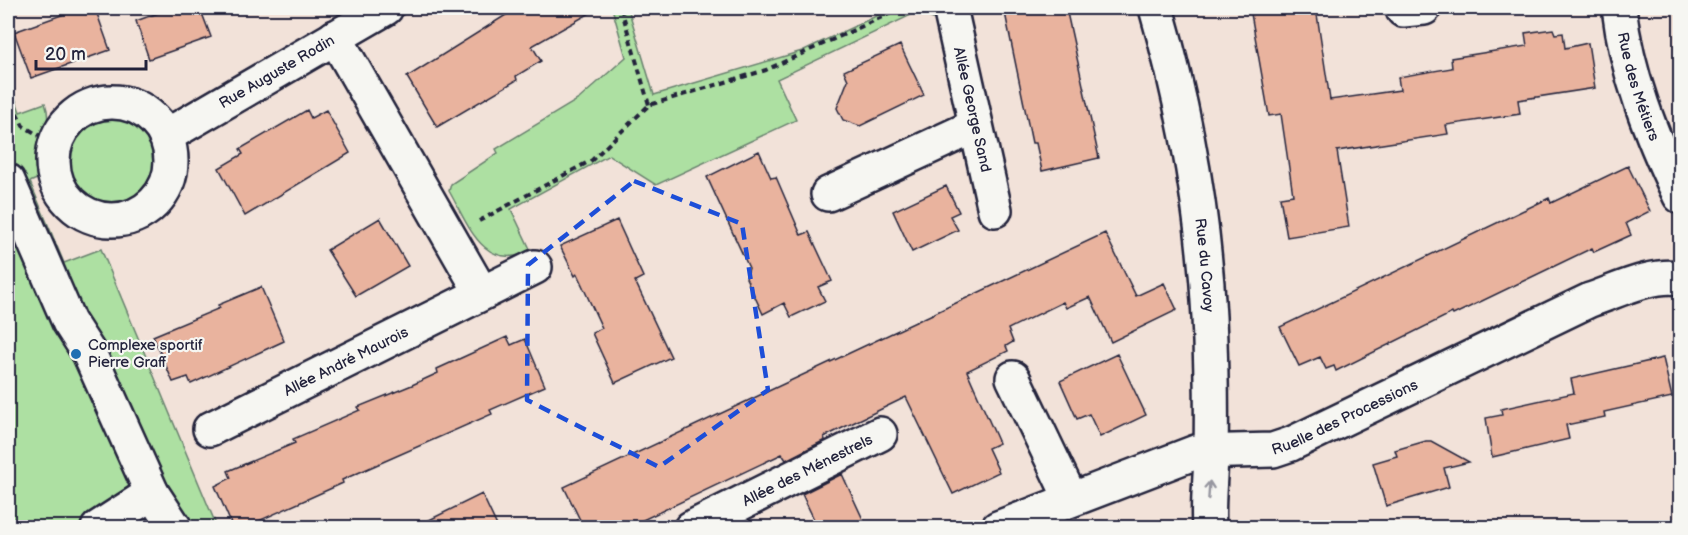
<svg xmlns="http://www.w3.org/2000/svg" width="1688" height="535" font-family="'Balsamiq Sans',sans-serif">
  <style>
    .green { fill: #ade0a2; stroke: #68816e; stroke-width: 1.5 }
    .building { fill: #e9b39e; stroke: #22223b; stroke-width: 1.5 }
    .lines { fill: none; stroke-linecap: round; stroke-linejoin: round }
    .minor-casing { stroke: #22223b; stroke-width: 38 }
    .path { stroke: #22223b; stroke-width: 4; stroke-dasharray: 6 4.5; stroke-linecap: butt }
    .minor { stroke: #f6f6f2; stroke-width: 33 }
    .oneway { stroke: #9797a0 }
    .marked { fill: none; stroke: #1d4ed8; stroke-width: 4.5; stroke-dasharray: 12 8; stroke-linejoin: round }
    .poi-dot { fill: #1f6fb2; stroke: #f6f6f2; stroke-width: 2 }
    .labels { text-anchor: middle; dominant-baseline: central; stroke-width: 4.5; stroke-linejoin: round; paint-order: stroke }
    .street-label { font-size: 15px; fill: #22223b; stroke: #f6f6f2 }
    .poi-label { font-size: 15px; fill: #22223b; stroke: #f6f6f2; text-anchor: start }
  </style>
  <rect width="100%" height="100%" fill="#f2e2d9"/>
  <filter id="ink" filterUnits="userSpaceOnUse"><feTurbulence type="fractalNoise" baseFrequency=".0167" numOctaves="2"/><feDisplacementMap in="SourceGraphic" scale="12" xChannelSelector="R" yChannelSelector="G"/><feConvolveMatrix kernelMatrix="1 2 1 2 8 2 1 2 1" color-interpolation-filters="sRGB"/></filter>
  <g filter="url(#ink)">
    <path class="green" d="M612,8H628L654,95L802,51L893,8H930L933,19L917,12L777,79L796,120L656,185L609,155L511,209L531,251C483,273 468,224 449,191L451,184L498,153L496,149L579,99L626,57Z
      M8,78L20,112L45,103C51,119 45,128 41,144C39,155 40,166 41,177L30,182L64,263L101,249L217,527H8Z
      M68 161a44 44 0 1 1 88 0a44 44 0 1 1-88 0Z"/>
    <path class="building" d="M81,8H95L110,50L31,78L14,32Z
      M172,8H200L211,37L149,59L136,21Z
      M517,8H599L532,46L541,61L516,76L517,80L437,127L407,77Z
      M1004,8H1066L1099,158L1042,171L1036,143H1032Z
      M1250,8H1316L1330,100L1400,90L1398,77L1452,68L1451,58L1527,46L1525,33L1553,29L1555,34L1563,33L1565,48L1588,43L1595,88L1518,100L1520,114L1446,125L1448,134L1337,151L1349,227L1287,237L1280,197L1293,195L1281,114L1269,116Z
      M900,45L924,95L860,126L843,120L837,108L848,80L844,71Z
      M307,110L311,118L326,110L350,153L245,216L219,168L243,154L240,149Z
      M759,151L771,178L776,177L801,235L809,232L832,281L818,287L825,301L791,317L784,303L763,314L746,278L749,268L707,177Z
      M1628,166L1650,211L1626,223L1631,235L1594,252L1592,248L1453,315L1452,313L1336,371L1334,366L1326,369L1320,357L1299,366L1280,327L1549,198L1551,203Z
      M946,186L959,212L950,216L958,230L912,252L893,211Z
      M380,218L408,266L356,296L327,250Z
      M617,220L643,277L635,281L671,357L615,383L592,333L602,328L577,274L575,276L560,246Z
      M1105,233L1136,296L1164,283L1177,310L1111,342L1090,297L1066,308L1063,302L1008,329L1013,342L1006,346L1008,351L967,371L999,443L988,448L999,472L953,494L906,397L824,437L825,440L786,460L782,454L626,528H584L564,487Z
      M261,287L284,341L191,384L188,377L173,382L153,336L220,308L218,305Z
      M507,337L511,345L525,339L545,386L490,410L492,414L342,480L343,483L243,528H233L215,486L231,478L228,471L295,443L293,439L360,410L358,407L412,385L438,373L437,369Z
      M1117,354L1146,415L1100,437L1089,414L1077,419L1060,381Z
      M1663,358L1672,397L1604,412L1605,417L1566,425L1569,439L1492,457L1486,418L1502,415L1501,409L1574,393L1571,379Z
      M1426,441H1431L1469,462L1444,468L1449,487L1386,506L1373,463L1397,456L1395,450Z
      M842,474L867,528H818L802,494Z
      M482,494L498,528H413Z"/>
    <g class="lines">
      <g class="minor-casing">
        <g id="minor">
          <path id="s1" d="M950,8L995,210"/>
          <path id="s2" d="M1156,8C1185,109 1204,212 1209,317C1211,361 1212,406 1211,450C1211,476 1207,501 1209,528"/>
          <path id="s3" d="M1619,8C1627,75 1651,135 1680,196"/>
          <path d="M1403,10L1424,8"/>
          <path d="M335,37L481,292"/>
          <circle cx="112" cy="161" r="59"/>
          <path id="s4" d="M166,136L386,8"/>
          <path d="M8,181L69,322L89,353L152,493L175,528"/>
          <path d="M828,194L975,126"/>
          <path d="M1013,378L1071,499"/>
          <path id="s5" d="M210,429L535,267"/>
          <path d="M98,528L152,493"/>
          <path id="s6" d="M691,528L880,434"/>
          <path id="s7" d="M998,528L1196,452L1273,450L1291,444L1590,300C1617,291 1652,273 1680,278"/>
        </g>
      </g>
      <path class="path" d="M621,8L649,105
        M8,94L23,126L54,144
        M479,221L592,160L649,105L766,70L902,8"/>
      <use href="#minor" class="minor"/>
    </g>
    <defs><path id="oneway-shaft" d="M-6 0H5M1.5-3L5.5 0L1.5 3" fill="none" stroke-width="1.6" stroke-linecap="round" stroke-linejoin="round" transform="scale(1.5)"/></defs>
    <use class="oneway" href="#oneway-shaft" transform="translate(1209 490) rotate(-86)"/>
  </g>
  <path class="marked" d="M634,181L742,224L768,390L659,467L527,400L528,265Z"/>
  <circle class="poi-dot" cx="76" cy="354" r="6"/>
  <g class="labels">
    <g class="street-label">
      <text stroke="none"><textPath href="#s4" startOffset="128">Rue Auguste Rodin</textPath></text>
      <text stroke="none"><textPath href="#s3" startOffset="81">Rue des Métiers</textPath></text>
      <text stroke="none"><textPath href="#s1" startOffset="104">Allée George Sand</textPath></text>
      <text stroke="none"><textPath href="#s2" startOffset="262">Rue du Cavoy</textPath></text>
      <text stroke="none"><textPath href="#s5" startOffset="152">Allée André Maurois</textPath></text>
      <text stroke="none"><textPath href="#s7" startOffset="368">Ruelle des Processions</textPath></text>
      <text stroke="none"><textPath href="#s6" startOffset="130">Allée des Ménestrels</textPath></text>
    </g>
    <g class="poi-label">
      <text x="88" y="345">Complexe sportif<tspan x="88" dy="17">Pierre Graff</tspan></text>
    </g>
  </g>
  <rect width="1688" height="535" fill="none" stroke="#f6f6f2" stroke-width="30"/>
  <rect x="15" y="15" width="1658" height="505" fill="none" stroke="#22223b" stroke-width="2" filter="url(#ink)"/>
  <path d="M36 60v9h110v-9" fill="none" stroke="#22223b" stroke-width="3"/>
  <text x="45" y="60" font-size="18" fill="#22223b" stroke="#f6f6f2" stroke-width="4.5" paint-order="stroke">20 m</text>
</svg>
